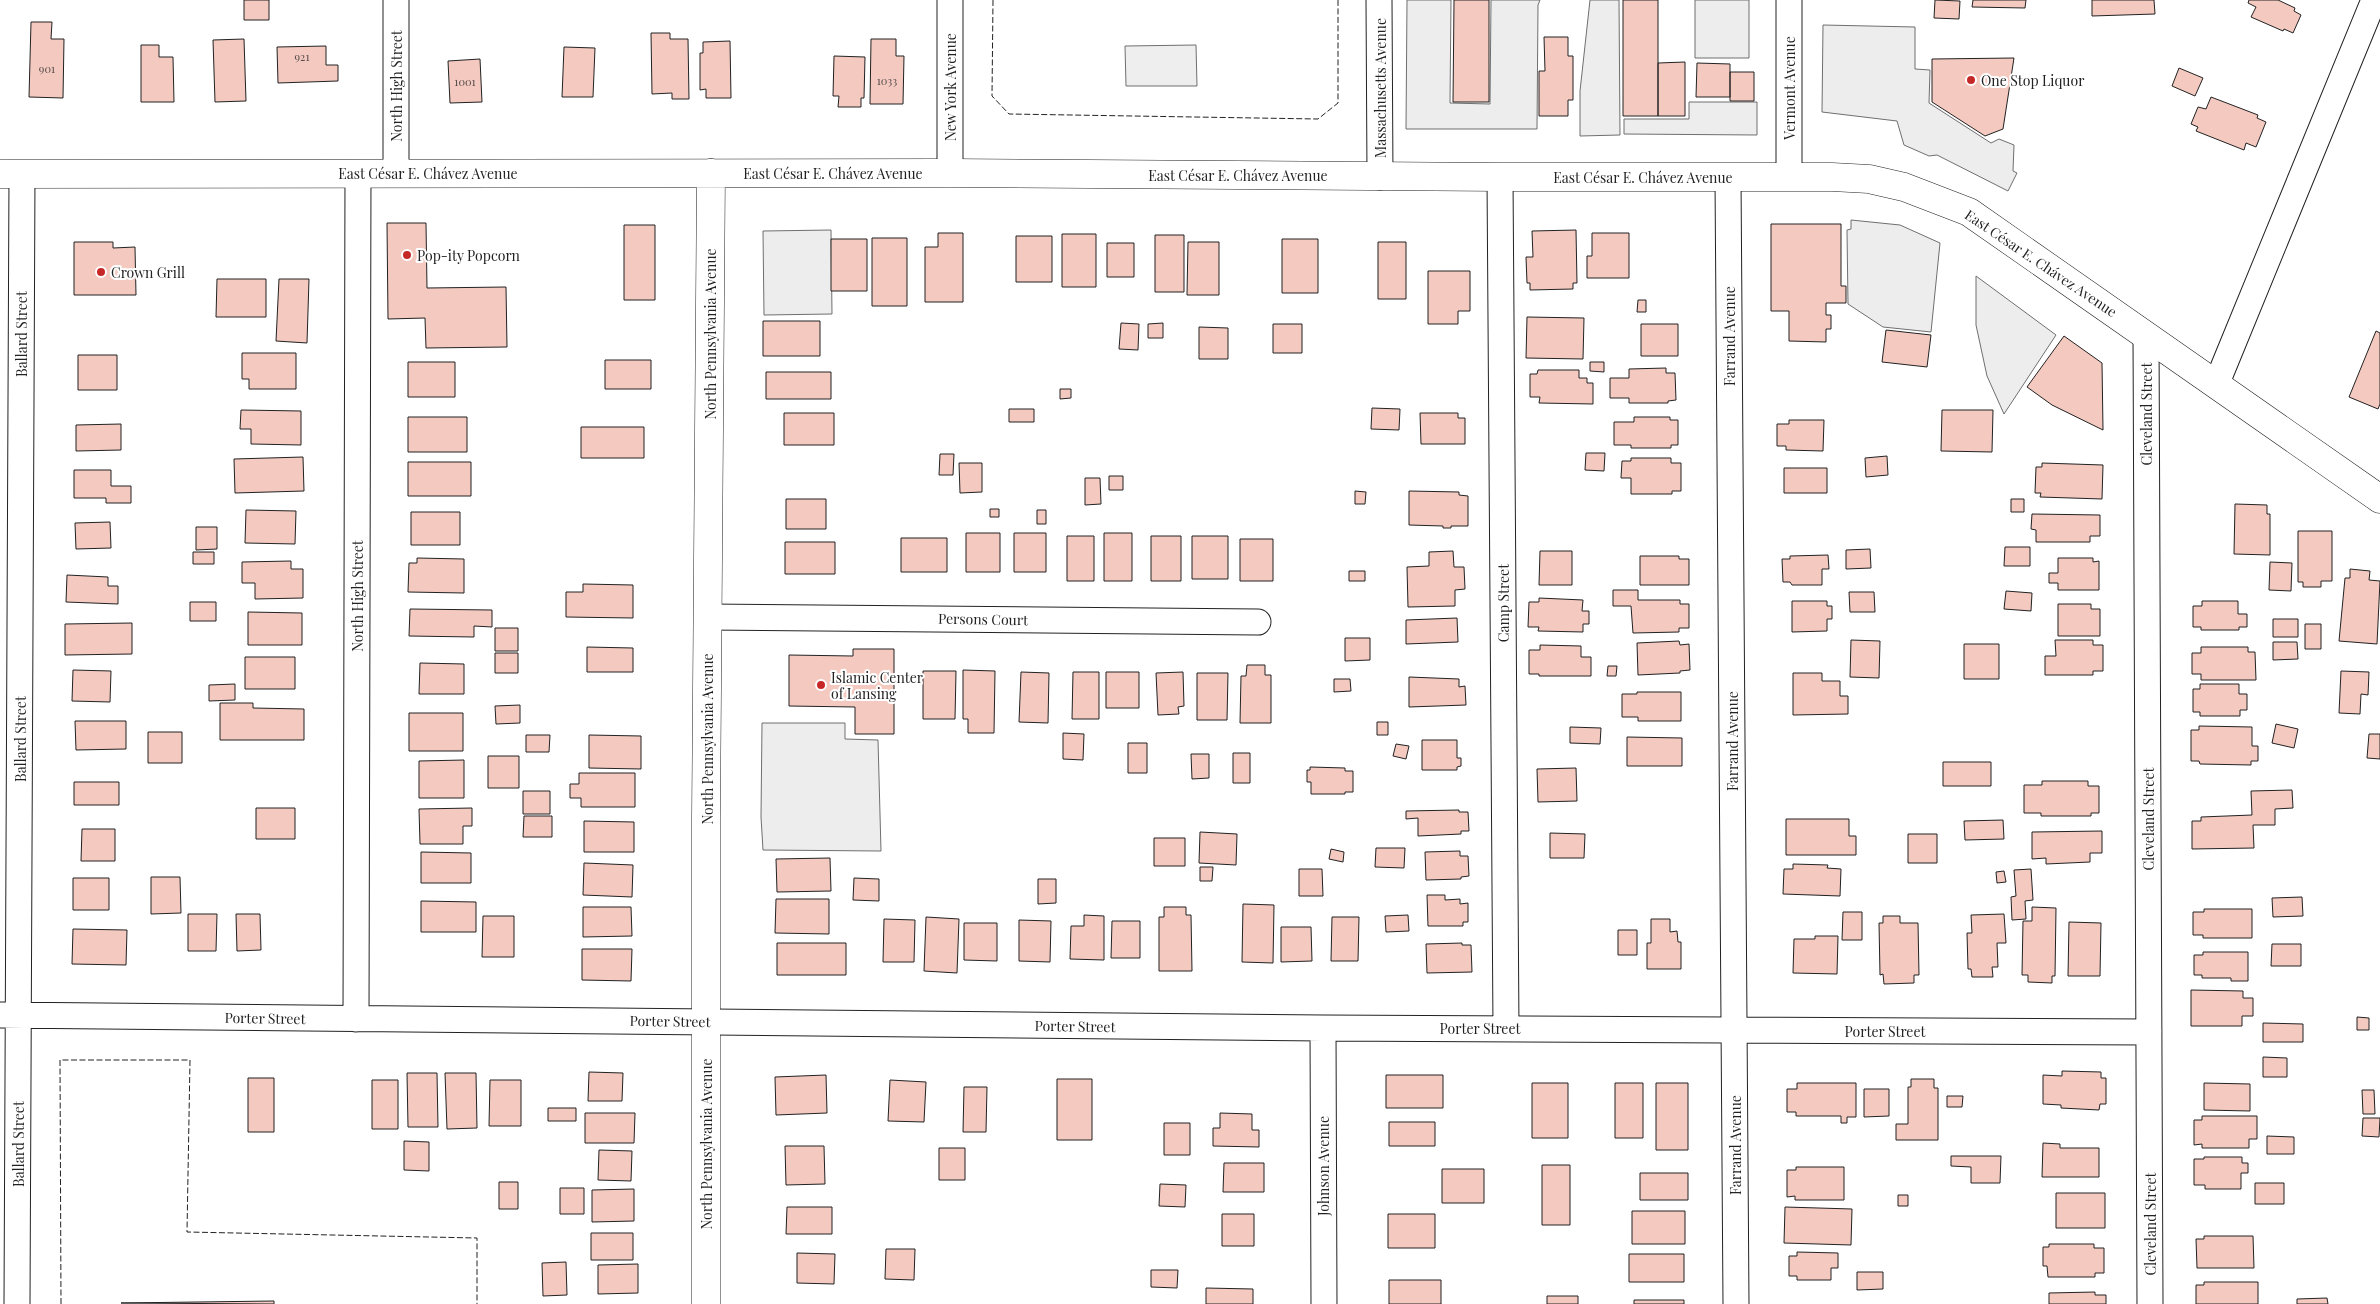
<svg xmlns="http://www.w3.org/2000/svg" width="2380" height="1304" font-family="'Playfair Display',serif">
  <style>
    .green { fill: #eee; stroke: #6f6f6f }
    .parking { fill: #ededed; stroke: #6f6f6f }
    .building { fill: #f3c9c0; stroke: #222 }
    .lines { fill: none; stroke-linecap: round; stroke-linejoin: round }
    .street-casing { stroke: #222; stroke-width: 27 }
    .secondary-casing { stroke: #222; stroke-width: 29 }
    .street { stroke: #fff; stroke-width: 25 }
    .secondary { stroke: #fff; stroke-width: 28 }
    .fence { stroke: #222; stroke-width: 1; stroke-dasharray: 6 2.5; stroke-linecap: butt }
    .poi-dot { fill: #c62828; stroke: #fff; stroke-width: 2 }
    .labels { text-anchor: middle; dominant-baseline: central; stroke-width: 4; stroke-linejoin: round; paint-order: stroke }
    .number-label { font-size: 11px; fill: #564c4a }
    .poi-label { font-size: 14px; fill: #222; stroke: #fff; text-anchor: start }
    .street-label { font-size: 14px; fill: #222; stroke: #fff }
  </style>
  <rect width="100%" height="100%" fill="#fff"/>
  <path class="green" d="M1196,45L1197,86H1126L1125,46Z"/>
  <path class="parking" d="M1407,0H1451L1450,103L1490,104L1491,0H1540L1538,5L1537,129H1406Z
    M1590,0H1619L1620,135L1580,136V91Z
    M1695,0H1749V58H1695Z
    M1823,25L1915,27V69L1930,70L1929,103L1991,143L1999,139L2014,145L2013,171L2017,173L2008,191L1937,155L1929,156L1904,145L1897,121L1822,112Z
    M1689,102H1757V135L1624,134V119H1689Z
    M1851,220L1900,225L1940,243L1931,332L1883,327L1848,304L1847,230L1851,229Z
    M831,230L832,314L764,315L763,231Z
    M1976,276L2056,335L2004,414L1987,376L1976,325Z
    M762,723H845V739L878,740L881,851L763,850L761,817Z"/>
  <path class="building" d="M244,0H269V20H244Z
    M1454,0H1489V102H1453Z
    M1623,0H1658V116H1623Z
    M1935,0L1960,1L1959,19L1934,18Z
    M1973,0H2026L2025,8L1972,7Z
    M2092,0H2154L2155,14L2092,16Z
    M2249,0H2278L2295,8L2294,11L2301,15L2293,33L2284,29L2283,31L2251,17L2256,7L2248,3Z
    M31,22H52L51,39H64L63,98L29,97Z
    M651,33H670V39H688L689,99H672V93L652,94Z
    M1544,37H1568V56H1573V100H1568V116H1539V71H1545Z
    M244,39L246,101L215,102L213,40Z
    M871,39H896V56H904L903,104H870Z
    M730,41L731,98H706V89L700,90V53H703V42Z
    M141,45H159V57H173L174,102H141Z
    M326,46V65H338V81L278,83L277,47Z
    M564,47L595,48L593,97H562Z
    M834,56L865,57L864,98H861V107H838L839,96H833Z
    M2014,58L2003,129L1985,136L1932,102V59Z
    M480,59L482,102L450,103L448,61Z
    M1685,62V116H1658V63Z
    M1697,63L1730,64V97H1696Z
    M2179,68L2203,78L2195,96L2172,86Z
    M1730,72H1754V101H1730Z
    M2211,97L2258,115L2257,118L2266,122L2256,147L2246,143L2244,150L2196,131L2198,127L2191,124L2198,107L2206,109Z
    M387,223H426L427,288L506,287L507,347L426,348L425,318L388,319Z
    M1771,224H1841V286H1846V303H1826V315H1831V329H1826V342L1789,341V311H1771Z
    M624,225H655V300H624Z
    M1576,230L1577,283H1573V289L1530,290V283H1527L1526,257H1533L1532,231Z
    M938,233H963V302H925V247H938Z
    M1592,233H1629V278H1587V256H1592Z
    M1062,234H1096V287H1062Z
    M1155,235H1184V292H1155Z
    M1016,236H1052V282H1016Z
    M872,238H907V306H872Z
    M831,239H867V291H831Z
    M1282,239H1318V293H1282Z
    M74,242H113V248L135,247L136,295H74Z
    M1188,242H1219V295H1187Z
    M1378,242H1406V299H1378Z
    M1107,243H1134V277H1107Z
    M1428,271H1470V311H1458V324H1428Z
    M217,279H266V317H216Z
    M279,279H309L307,343L276,341Z
    M1638,300H1646V312H1637Z
    M1527,317L1584,318L1583,359L1526,358Z
    M763,321H820V356H763Z
    M1121,323L1139,324L1138,350L1119,349Z
    M1163,323V338H1148V324Z
    M1273,324H1302V353H1273Z
    M1641,324H1678V356H1641Z
    M1199,327L1228,328V359H1199Z
    M1886,330L1931,335L1927,367L1882,362Z
    M2376,331L2380,333V404L2378,409L2349,397Z
    M2064,336L2102,363L2103,430L2052,405L2027,387Z
    M242,353H296V389H249V379H242Z
    M78,355H117V390H78Z
    M605,360H651V389H605Z
    M408,362H455V397H408Z
    M1590,362H1604V372L1590,371Z
    M1666,368V373H1675L1676,400L1668,401V403H1629V398H1610V378H1629V369Z
    M1538,370H1579V378H1587V383H1593V404L1539,403L1540,397H1530V374H1537Z
    M766,372H831V399H766Z
    M1060,389H1071V398L1060,399Z
    M1372,408L1400,409L1399,430L1371,429Z
    M1009,409H1034V422H1009Z
    M241,410L301,411V445L251,444V429H240Z
    M1942,410H1993L1992,452L1941,451Z
    M784,413H834V445H784Z
    M1420,413H1458V418H1465V444H1421Z
    M408,417H467V452H408Z
    M1634,417H1670V420H1678V445H1671V448H1631V445H1614V422H1634Z
    M1789,420H1824L1823,451L1786,450V446H1777V424H1789Z
    M121,424V450L76,451V425Z
    M581,427H644V458H581Z
    M1586,453H1605L1604,471L1585,470Z
    M940,454H954L953,475H939Z
    M1887,456L1888,475L1866,477L1865,458Z
    M303,457L304,491L235,493L234,459Z
    M1631,458H1671V463H1681V491H1672V494H1631V478H1621L1622,461H1631Z
    M408,462H471V496H408Z
    M959,463H982V492L960,493Z
    M2042,463L2103,465L2102,499L2040,497L2041,493H2035L2036,467H2042Z
    M1784,468H1827V493H1784Z
    M74,470H111V486H131V503H106V498H74Z
    M1109,476H1123V490H1109Z
    M1085,478H1100L1101,504L1085,505Z
    M1355,491L1366,492L1365,504H1355Z
    M1409,491L1459,492V495L1468,496V526H1451V528H1443V526L1409,525Z
    M786,499H826V529H786Z
    M2011,499H2024V512H2011Z
    M2235,504L2267,505V514H2270V555L2234,554Z
    M990,509H999V517H990Z
    M246,510L296,511L295,544L245,543Z
    M1037,510H1046V524H1037Z
    M411,512H460V545H411Z
    M2032,514L2100,515V536H2090V542H2036V530L2031,529Z
    M110,522L111,548L76,549L75,523Z
    M196,527H217V549L196,550Z
    M2298,531H2332V581H2321V587H2303V582H2298Z
    M966,533H1000V572H966Z
    M1014,533H1046V572H1014Z
    M1104,533H1132V581H1104Z
    M1067,536H1094V581H1067Z
    M1151,536H1181V581H1151Z
    M1192,536H1228V579H1192Z
    M901,538H947V572H901Z
    M1240,539H1273V581H1240Z
    M785,542H835V574H785Z
    M2005,547H2030V566H2004Z
    M1870,549L1871,568L1846,569V550Z
    M1453,551L1454,567H1464L1465,589L1455,590V606L1408,607L1407,567L1429,566V552Z
    M1540,551H1572V585H1539Z
    M193,552H214V564H193Z
    M1828,555L1829,569H1822V585H1792L1790,582H1783L1782,559H1790V556Z
    M1640,556H1679V559H1689V585H1640Z
    M417,558L464,559V593L408,592L409,563H417Z
    M2058,558H2093V562L2099,561V590H2058V583H2049V573H2058Z
    M291,561V569H303V598L255,599V583H242V562Z
    M2270,562L2292,563L2291,591L2269,590Z
    M2350,569L2370,571L2369,580L2380,581L2377,644L2339,641L2345,578H2350Z
    M1349,571H1365V581H1349Z
    M67,575L108,577V586H118V604L66,602Z
    M583,584L633,585V618L566,617V592H583Z
    M1613,590H1638V600H1680V604H1689V628H1679V632L1633,633L1631,606H1613Z
    M2006,591L2032,593L2031,611L2004,609Z
    M1849,592H1874L1875,612H1850Z
    M1539,598L1583,600L1582,611H1589V624H1583V632L1538,631L1539,627H1528L1529,602H1539Z
    M1792,601H1827V606H1832V619H1827V631L1792,632Z
    M2202,601H2238V614H2247V627H2239V630H2201V627H2193V606H2202Z
    M190,602H216V621H190Z
    M2058,604H2091V609H2100V636H2058Z
    M410,609L492,610V627L474,626V637L409,636Z
    M248,612L302,613V645H248Z
    M1457,618L1458,642L1406,644V620Z
    M2273,619H2298V637H2273Z
    M132,623V654L65,655V624Z
    M2305,624H2321V649H2305Z
    M495,628H518V651H495Z
    M1345,638H1370V660L1345,661Z
    M1851,640L1880,641L1879,678L1850,677Z
    M2055,640H2093V645H2103V671H2093V675H2045V656H2056Z
    M1679,641L1680,645L1689,644L1690,670L1680,671V673L1638,675L1637,643Z
    M2273,642H2297L2298,659L2273,660Z
    M1964,644H1999V679H1964Z
    M1540,645L1581,646V657H1591V676H1539V674H1529V650H1540Z
    M587,647L633,648V672H587Z
    M2201,647H2248V652H2255L2256,680H2201V674H2192V653H2201Z
    M853,649H894V734H855V707L789,706V655L853,656Z
    M495,653H518V673H495Z
    M245,657H295V689H245Z
    M420,663L464,664V694H419Z
    M1247,665H1265V675H1271V723H1240L1241,676H1246Z
    M1608,666H1617L1616,676H1607Z
    M73,670L111,671L110,702L72,701Z
    M963,670L995,671L994,733H968V719H963Z
    M923,671H956L955,719H923Z
    M2341,671L2369,672L2368,695L2361,694L2360,714L2339,713Z
    M1021,672L1049,673L1048,723L1019,722Z
    M1073,672H1099V719H1072Z
    M1106,672H1139V708H1106Z
    M1183,672L1184,706L1178,707L1179,714L1158,715L1156,673Z
    M1197,673H1228L1227,720H1197Z
    M1793,673H1822V681H1840V696H1848V714L1793,715Z
    M1409,677L1459,679V687L1465,686L1466,705L1409,707Z
    M1334,679H1350L1351,691L1334,692Z
    M235,684V700L209,701V685Z
    M2200,684H2239V694H2247V710H2240V716H2200V712H2193V689H2200Z
    M1637,692H1681V721H1638V717H1622V694H1637Z
    M220,703H253V708L304,709V740H220Z
    M520,705V723L496,724L495,706Z
    M409,713H463V751H409Z
    M75,721H126V749L76,750Z
    M1377,722H1388V735H1377Z
    M2276,724L2298,729L2294,748L2272,743Z
    M2199,726L2252,727V746H2258V761H2251V765L2200,764L2199,761H2191V730H2199Z
    M1570,727L1601,728L1600,744L1570,743Z
    M148,732H182V763H148Z
    M1063,733L1084,734L1083,760L1063,759Z
    M2369,734H2380V759L2367,758Z
    M526,735H550L549,752H526Z
    M589,735L641,736V769L589,768Z
    M1627,737L1682,738V766H1627Z
    M1422,740H1457V758H1461V766L1457,767V770H1422Z
    M1128,743H1147V773H1128Z
    M1396,744L1409,746L1406,759L1393,756Z
    M1233,753H1250V783H1233Z
    M1191,754H1209V778L1192,779Z
    M488,756H519V788H488Z
    M464,760V798H419V761Z
    M1943,762H1991V786H1943Z
    M1310,767L1345,768V771H1353V792H1345V794H1311V782H1307V770H1310Z
    M1576,768L1577,801L1538,802L1537,769Z
    M579,773H635V807H581V798H570V784H579Z
    M2042,781H2088V786H2099V813H2091V816H2041V813H2024V785H2042Z
    M74,782H119V805H74Z
    M2292,790L2293,808L2275,809V825H2253L2254,848L2192,849V821H2201V817L2252,815L2251,791Z
    M523,791H550V814H523Z
    M256,808H295V839H256Z
    M472,808V826H463V844H420L419,809Z
    M1459,810V812H1468L1469,831H1461V834L1418,836V818L1406,819V811Z
    M524,816H552V837H523Z
    M1786,819H1849V836H1856V855H1786Z
    M2003,820L2004,839L1965,840L1964,821Z
    M584,821L634,822V852H584Z
    M82,829H115V861H81Z
    M2102,831V853H2090V862L2046,864V858L2032,859V832Z
    M1200,832L1237,834L1236,865L1199,863Z
    M1550,833L1585,834L1584,858H1550Z
    M1908,834H1937V863H1908Z
    M1154,838H1185V866H1154Z
    M1376,848H1405L1404,868L1375,867Z
    M1331,849L1344,852L1343,862L1329,859Z
    M1460,851V856H1468L1469,876L1461,877V879L1426,880L1425,852Z
    M421,852L471,853V883H421Z
    M830,858L831,891L777,892L776,859Z
    M584,863L633,865L632,897L583,895Z
    M1793,864L1828,865L1827,868L1841,869L1840,896L1783,894L1784,869H1793Z
    M1200,867H1213L1212,881H1200Z
    M1299,869H1322L1323,896H1299Z
    M2031,869L2033,900L2025,901L2026,919L2012,920L2011,897L2016,896L2014,870Z
    M2004,871L2006,882L1997,883L1996,872Z
    M151,877H180L181,913L151,914Z
    M73,878H109V910H73Z
    M854,878L879,879V901L853,900Z
    M1038,879H1056V903L1038,904Z
    M1427,895H1445V900L1460,899V904L1468,903V922H1463V926H1428Z
    M2302,897L2303,916L2273,917L2272,898Z
    M776,899H829V934L775,933Z
    M421,901L476,902V932H421Z
    M1243,904L1274,905L1273,963L1242,962Z
    M583,907H631L632,936L583,937Z
    M1164,907H1186V915H1191L1192,971H1159V917H1164Z
    M2032,907L2056,908L2055,976H2052V983L2028,982V975H2022L2023,921H2032Z
    M2204,909H2252V938H2203V935H2193V912H2204Z
    M1843,912H1862V940H1842Z
    M188,914H217L216,951H188Z
    M236,914H260L261,950L237,951Z
    M2004,914L2006,943H1997L1998,967H1992L1993,977H1972L1971,969H1968L1967,933H1972L1971,915Z
    M1084,915L1104,916V960L1070,959L1071,926H1084Z
    M1408,915L1409,931L1386,932L1385,916Z
    M483,916H514V957H482Z
    M1883,916H1900V923H1918L1919,975H1914V983L1884,984L1883,974L1880,975L1879,923H1883Z
    M926,917L959,919L957,973L924,971Z
    M1332,917H1359L1358,961H1331Z
    M884,919L915,920L914,962H883Z
    M1651,919H1670V932L1677,931L1678,942H1681V969H1647V943H1651Z
    M1019,920L1051,921L1050,962L1019,961Z
    M1112,921H1140V958H1111Z
    M2069,922L2101,923L2100,976H2068Z
    M964,923H997V961L964,960Z
    M1281,927H1311L1312,961L1281,962Z
    M73,929L127,930L126,965L72,964Z
    M1618,930H1637V955H1618Z
    M1815,936H1838L1837,974L1793,973L1794,939H1815Z
    M777,943H846V975H777Z
    M1462,943V945H1471L1472,972L1427,973L1426,944Z
    M2272,944H2301V966H2271Z
    M582,949H632L631,981L582,980Z
    M2203,952H2248V981H2231V978H2202V975H2194V955H2203Z
    M2191,990L2243,991V998H2253V1016H2242V1026H2191Z
    M2357,1017L2369,1018V1030H2357Z
    M2263,1023L2303,1024V1042H2263Z
    M2263,1057L2287,1058V1077H2263Z
    M2062,1071L2101,1072V1078H2106V1104H2100L2099,1110L2061,1108V1105L2043,1104V1075L2062,1076Z
    M589,1072L623,1073L622,1101H588Z
    M407,1073H437L438,1127H408Z
    M445,1073H476L477,1128L447,1129Z
    M826,1075L827,1113L776,1115L775,1077Z
    M1386,1075H1443V1108H1386Z
    M248,1078H274V1132H248Z
    M1057,1079H1092V1140H1057Z
    M1911,1079H1934V1088H1938V1140H1896V1124H1908V1087H1911Z
    M372,1080H398V1129H372Z
    M490,1080H521V1126H489Z
    M890,1080L926,1082L924,1122L888,1121Z
    M1532,1083H1568V1138H1532Z
    M1615,1083H1643V1138H1615Z
    M1656,1083H1688V1150H1656Z
    M1797,1083H1856V1117H1847V1123H1841V1116H1796V1112H1787V1089H1797Z
    M2204,1083L2250,1084V1111L2204,1110Z
    M964,1087H987L986,1132H963Z
    M1864,1089H1889V1116L1864,1117Z
    M2362,1090H2374L2375,1114H2363Z
    M1947,1096H1963L1962,1107H1947Z
    M548,1108H576V1121H548Z
    M585,1113H635L634,1143H585Z
    M1220,1113L1252,1114V1130H1259V1147L1213,1146V1128H1220Z
    M2202,1116H2257V1139H2249V1148H2202V1144L2194,1145V1120H2202Z
    M2363,1118H2380L2379,1137L2362,1136Z
    M1389,1122H1435V1146H1389Z
    M1164,1123H1190V1155H1164Z
    M2267,1136L2294,1137V1154H2267Z
    M404,1141L429,1142V1171L404,1170Z
    M2043,1143L2060,1144V1148H2099V1177H2042Z
    M785,1146H824L825,1184L786,1185Z
    M939,1148H965V1180H939Z
    M599,1150L632,1151L631,1181L598,1180Z
    M1951,1156H2001L2000,1183H1971V1167L1951,1166Z
    M2204,1157H2242V1163H2248V1173H2241V1189H2205V1185H2194V1159H2204Z
    M1224,1163H1264V1192H1223Z
    M1542,1165H1570V1225H1542Z
    M1796,1167H1844V1200H1795V1196L1787,1197V1170H1796Z
    M1442,1169H1484V1203H1442Z
    M1640,1173H1688V1200H1640Z
    M499,1182H518V1209H499Z
    M2255,1183H2284V1204H2255Z
    M1160,1184L1186,1185L1185,1207L1159,1206Z
    M560,1188H584V1214H560Z
    M634,1189V1221L592,1222V1190Z
    M2056,1193H2105V1228H2056Z
    M1898,1195H1908V1206H1898Z
    M787,1207H832V1234H786Z
    M1785,1207L1852,1209L1851,1245L1784,1243Z
    M1632,1211H1685V1244H1632Z
    M1222,1214H1254V1246H1222Z
    M1388,1214H1435V1248H1388Z
    M591,1233H633V1260H591Z
    M2204,1236H2253L2254,1268H2197L2196,1239H2204Z
    M2049,1244H2094V1248H2104V1273H2095V1277H2048L2047,1266H2043V1247H2049Z
    M886,1249H915L914,1280L885,1279Z
    M1797,1252L1838,1253V1268H1831V1280H1797V1276H1789V1256H1797Z
    M797,1253L835,1254L834,1284L797,1283Z
    M1629,1254H1684V1282H1629Z
    M566,1262L567,1295L543,1296L542,1263Z
    M638,1264V1293L598,1294V1265Z
    M1151,1270H1178L1177,1288L1151,1287Z
    M1857,1272H1883V1289L1857,1290Z
    M1389,1280H1441V1304H1389Z
    M2204,1282H2258V1304H2196V1285H2204Z
    M1206,1288L1253,1289V1304H1206Z
    M2095,1292V1295H2106V1304H2049V1293Z
    M1547,1296H1578V1304H1547Z
    M2327,1298L2328,1304H2297V1299Z
    M1634,1300H1684V1304H1634Z
    M274,1301V1304L121,1303Z"/>
  <g class="lines">
    <g class="street-casing">
      <path id="street" d="M396,0V173
        M950,0V173
        M1379,0L1380,177
        M1789,0V177
        M1500,177L1506,1028
        M1728,177L1736,1304
        M2146,335L2150,1304
        M2216,385L2374,0
        M708,617L1258,622
        M0,1015L1323,1028L2149,1032
        M356,1019L358,174
        M1323,1028L1324,1304
        M17,1304L22,174"/>
    </g>
    <g class="secondary-casing">
      <path id="secondary" d="M0,174L950,173L1500,177H1832L1869,179L1904,187L1969,212L2380,499
        M706,1304V818L711,173"/>
    </g>
    <use href="#street" class="street"/>
    <use href="#secondary" class="secondary"/>
    <path class="fence" d="M993,0L992,96L1009,114L1318,119L1338,103V0
      M61,1304L60,1060H190L187,1232L477,1238V1304"/>
  </g>
  <g class="poi-dot">
    <circle cx="1971" cy="80" r="5"/>
    <circle cx="407" cy="255" r="5"/>
    <circle cx="101" cy="272" r="5"/>
    <circle cx="821" cy="685" r="5"/>
  </g>
  <g class="labels">
    <g class="number-label">
      <text x="302" y="56">921</text>
      <text x="47" y="68">901</text>
      <text x="887" y="80">1033</text>
      <text x="465" y="81">1001</text>
    </g>
    <g class="poi-label">
      <text x="1981" y="80">One Stop Liquor</text>
      <text x="417" y="255">Pop-ity Popcorn</text>
      <text x="111" y="272">Crown Grill</text>
      <text x="831" y="677">Islamic Center<tspan x="831" dy="16">of Lansing</tspan></text>
    </g>
    <g class="street-label">
      <text transform="translate(396 86) rotate(-90)">North High Street</text>
      <text transform="translate(950 87) rotate(-90)">New York Avenue</text>
      <text transform="translate(1380 88) rotate(-90)">Massachusetts Avenue</text>
      <text transform="translate(1789 88) rotate(-90)">Vermont Avenue</text>
      <text x="428" y="173">East César E. Chávez Avenue</text>
      <text x="833" y="173">East César E. Chávez Avenue</text>
      <text x="1238" y="175">East César E. Chávez Avenue</text>
      <text x="1643" y="177">East César E. Chávez Avenue</text>
      <text transform="translate(2041 263) rotate(34)">East César E. Chávez Avenue</text>
      <text transform="translate(21 334) rotate(-90)">Ballard Street</text>
      <text transform="translate(710 334) rotate(-90)">North Pennsylvania Avenue</text>
      <text transform="translate(1729 336) rotate(-90)">Farrand Avenue</text>
      <text transform="translate(2146 414) rotate(-90)">Cleveland Street</text>
      <text transform="translate(357 596) rotate(-90)">North High Street</text>
      <text transform="translate(1503 603) rotate(-90)">Camp Street</text>
      <text transform="translate(983 619) rotate(1)">Persons Court</text>
      <text transform="translate(20 739) rotate(-90)">Ballard Street</text>
      <text transform="translate(707 739) rotate(-90)">North Pennsylvania Avenue</text>
      <text transform="translate(1732 741) rotate(-90)">Farrand Avenue</text>
      <text transform="translate(2148 819) rotate(-90)">Cleveland Street</text>
      <text transform="translate(265 1018) rotate(1)">Porter Street</text>
      <text transform="translate(670 1021) rotate(1)">Porter Street</text>
      <text transform="translate(1075 1026) rotate(1)">Porter Street</text>
      <text x="1480" y="1028">Porter Street</text>
      <text x="1885" y="1031">Porter Street</text>
      <text transform="translate(18 1144) rotate(-90)">Ballard Street</text>
      <text transform="translate(706 1144) rotate(-90)">North Pennsylvania Avenue</text>
      <text transform="translate(1735 1145) rotate(-90)">Farrand Avenue</text>
      <text transform="translate(1323 1166) rotate(-90)">Johnson Avenue</text>
      <text transform="translate(2150 1224) rotate(-90)">Cleveland Street</text>
    </g>
  </g>
</svg>
